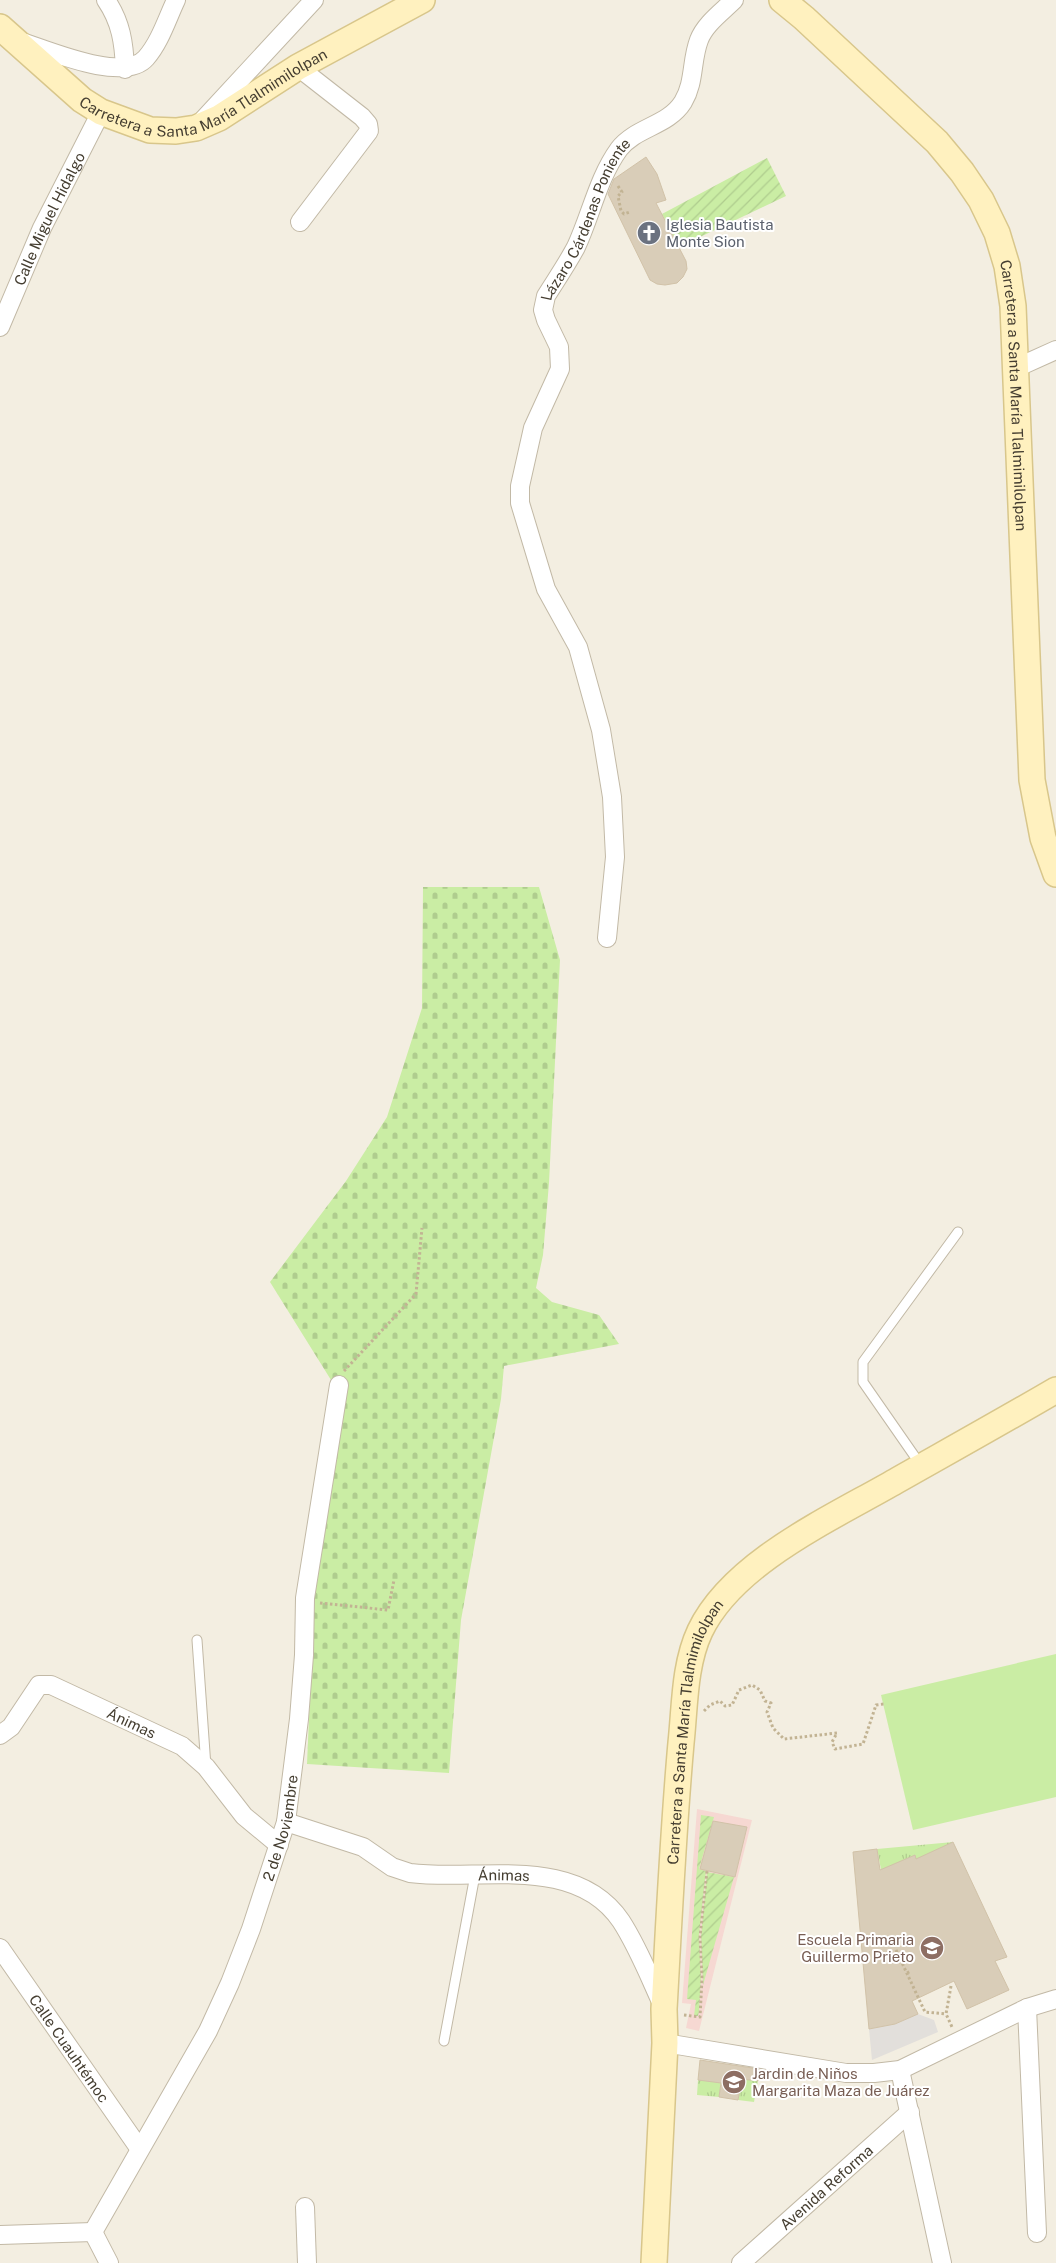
<svg xmlns="http://www.w3.org/2000/svg" width="1056" height="2263" font-family="'Public Sans',sans-serif">
  <style>
    .medical { fill: #f6d8d2 }
    .grass { fill: #caeda4 }
    .cemetery { fill: url(#cemetery-stones) }
    .park { fill: url(#park-tufts) }
    .garden { fill: url(#garden-furrows) }
    .parking { fill: #e2dfdb }
    .building { fill: #d9cdb8; stroke: #d1c2a8 }
    .lines { fill: none; stroke-linecap: round; stroke-linejoin: round }
    .lane-casing { stroke: #c2b9a6; stroke-width: 11 }
    .street-casing { stroke: #c2b9a6; stroke-width: 20 }
    .secondary-casing { stroke: #d8c68b; stroke-width: 28 }
    .path { stroke: #c2b393; stroke-width: 3; stroke-dasharray: 2.5 2.5; stroke-linecap: butt }
    .lane { stroke: #fff; stroke-width: 9 }
    .street { stroke: #fff; stroke-width: 18 }
    .secondary { stroke: #fff1bf; stroke-width: 25 }
    .labels { text-anchor: middle; dominant-baseline: central; stroke-width: 4; stroke-linejoin: round; paint-order: stroke }
    .street-label { font-size: 15px; fill: #453e31; stroke: #fff }
    .worship-label { font-size: 15px; fill: #5b616d; stroke: #fff; text-anchor: start }
    .education-label { font-size: 15px; fill: #785e54; stroke: #fff; text-anchor: end }
  </style>
  <defs>
    <pattern id="cemetery-stones" width="16" height="16" patternUnits="userSpaceOnUse" patternTransform="scale(1.25)"><rect width="16" height="16" fill="#caeda4"/><path d="M2 7V4a2 2 0 0 1 4 0v3zM10 15v-3a2 2 0 0 1 4 0v3z" fill="#afcc8e"/></pattern>
    <pattern id="park-tufts" width="24" height="20" patternUnits="userSpaceOnUse" patternTransform="scale(1.25)"><rect width="24" height="20" fill="#caeda4"/><path d="M3 7l-1-3M5 7V3M7 7l1-3M15 17l-1-3M17 17v-4M19 17l1-3" fill="none" stroke="#afcc8e"/></pattern>
    <pattern id="garden-furrows" width="10" height="10" patternUnits="userSpaceOnUse" patternTransform="scale(1.25)"><rect width="10" height="10" fill="#caeda4"/><path d="M-1 1l2-2M0 10L10 0M9 11l2-2" fill="none" stroke="#afcc8e"/></pattern>
  </defs>
  <rect width="100%" height="100%" fill="#f3eee1"/>
  <path class="medical" d="M697,1809L752,1820L699,2031L686,2028L691,2004L682,2003Z"/>
  <path class="grass" d="M1056,1654V1797L913,1830L881,1695Z"/>
  <path class="cemetery" d="M423,887H539L560,960L549,1183L543,1255L536,1288L552,1302L599,1315L619,1344L504,1366L501,1399L461,1620L449,1773L307,1764L314,1602L347,1387L331,1380L270,1282L346,1181L387,1117L422,1008Z"/>
  <path class="park" d="M953,1842L926,1855L890,1915L877,1849Z
    M722,2076L719,2097L697,2095L698,2080Z
    M742,2079L758,2081L754,2102L738,2100Z"/>
  <path class="garden" d="M767,158L786,196L679,247L662,214Z
    M701,1815L714,1817L699,1869L706,1871L699,1935L701,1979L699,2011L698,2016H694L696,2000L687,1999Z
    M707,1872L734,1877L703,1985L701,1936Z"/>
  <path class="parking" d="M918,2014L934,2020L938,2032L872,2060L869,2029L895,2024Z"/>
  <path class="building" d="M646,157L657,174L666,200L656,203L686,261L687,269L683,277L677,283L665,285L657,284L650,280L608,194L614,179Z
    M713,1821L747,1827L735,1877L700,1869Z
    M953,1842L1007,1957L995,1961L1009,1990L967,2009L954,1981L912,2001L918,2014L895,2024L869,2029L853,1852L877,1849L880,1870L915,1855L916,1859Z
    M700,2060L759,2069L758,2081L742,2079L738,2100L719,2097L721,2083L698,2080Z"/>
  <g class="lines">
    <g class="lane-casing">
      <path id="lane" d="M920,1464L863,1382V1362L958,1232
        M197,1640L206,1767
        M444,2041L475,1875"/>
    </g>
    <g class="street-casing">
      <g id="street">
        <path d="M106,0C121,22 124,43 125,69"/>
        <path d="M22,42C50,51 124,83 146,58C160,42 167,19 176,0"/>
        <path d="M298,67L362,117L368,124L369,131L300,222"/>
        <path d="M201,122L314,0"/>
        <path id="s1" d="M0,327L42,228L101,112"/>
        <path d="M1016,368L1056,350"/>
        <path id="s2" d="M607,938L615,857L612,797L601,730L578,647L546,589L520,503V486L533,428L560,369L559,347L546,320L543,310L546,296C556,280 567,264 576,247C591,215 598,178 619,149C636,127 668,126 683,102C695,82 691,61 699,40C705,24 722,12 734,0"/>
        <path id="s3" d="M0,1735L11,1727L39,1685H51L182,1746L206,1767L244,1816L279,1845"/>
        <path id="s4" d="M286,1822L363,1847L392,1867L410,1873C477,1882 575,1853 621,1921C638,1947 650,1978 663,2006"/>
        <path id="s5" d="M0,1948L139,2148"/>
        <path d="M1027,2008L1037,2233"/>
        <path d="M665,2043L846,2073H874L900,2070L1027,2008L1056,1999"/>
        <path d="M900,2070L942,2263"/>
        <path d="M305,2207L307,2263"/>
        <path id="s6" d="M93,2232L208,2031L230,1983L251,1929L286,1822L299,1719L304,1655L305,1598L339,1385"/>
        <path d="M93,2232L109,2263"/>
        <path d="M0,2235L93,2232"/>
        <path id="s7" d="M741,2263L910,2112"/>
      </g>
    </g>
    <g class="secondary-casing">
      <g id="secondary">
        <path id="s8" d="M782,0L804,18L937,142L962,172L981,200L997,233L1007,266L1013,306L1032,780L1043,838L1056,874"/>
        <path id="s9" d="M0,27L82,100L101,112L150,130L176,131L196,128L219,118L298,67L422,0"/>
        <path id="s10" d="M654,2263L665,2043L664,2009C669,1921 673,1832 681,1743C685,1706 684,1665 700,1631C733,1562 832,1518 896,1481C949,1451 1003,1421 1056,1390"/>
      </g>
    </g>
    <path class="path" d="M618,186L622,192L618,196L621,211L624,214L630,212
      M344,1371L416,1294L422,1228
      M320,1603L388,1610L394,1580
      M704,1711L710,1705L720,1701L725,1706L732,1705L739,1690L752,1685L760,1690L765,1701L771,1703L767,1712L773,1728L784,1739L837,1733L832,1742L835,1749L863,1744L876,1705L884,1704
      M896,1950L925,2012L946,2014
      M907,1973L911,1971
      M951,1986L946,2014L952,2027
      M684,2015L700,2017L702,1978L700,1937L707,1871"/>
    <use href="#lane" class="lane"/>
    <use href="#street" class="street"/>
    <use href="#secondary" class="secondary"/>
  </g>
  <defs>
    <g id="church-disc" transform="scale(1.25)"><circle r="9.5" fill="#6b7280" stroke="#fff"/><path d="M-1.2-6h2.4v3.5h3.3v2.4h-3.3V6h-2.4V-.1h-3.3v-2.4h3.3Z" fill="#fff"/></g>
    <g id="school-disc" transform="scale(1.25)"><circle r="9.5" fill="#8d6e63" stroke="#fff"/><path d="M0-5L7-2L0 1L-7-2ZM-4 1L0 2.5L4 1V4Q0 6-4 4Z" fill="#fff"/></g>
  </defs>
  <g fill-rule="evenodd">
    <use href="#church-disc" x="649" y="233"/>
    <use href="#school-disc" x="932" y="1948"/>
    <use href="#school-disc" x="734" y="2082"/>
  </g>
  <g class="labels">
    <g class="street-label">
      <text stroke="none"><textPath href="#s9" startOffset="245">Carretera a Santa María Tlalmimilolpan</textPath></text>
      <text stroke="none"><textPath href="#s1" startOffset="119">Calle Miguel Hidalgo</textPath></text>
      <text stroke="none"><textPath href="#s2" startOffset="756">Lázaro Cárdenas Poniente</textPath></text>
      <text stroke="none"><textPath href="#s8" startOffset="484">Carretera a Santa María Tlalmimilolpan</textPath></text>
      <text stroke="none"><textPath href="#s3" startOffset="165">Ánimas</textPath></text>
      <text stroke="none"><textPath href="#s10" startOffset="535">Carretera a Santa María Tlalmimilolpan</textPath></text>
      <text stroke="none"><textPath href="#s6" startOffset="448">2 de Noviembre</textPath></text>
      <text stroke="none"><textPath href="#s4" startOffset="229">Ánimas</textPath></text>
      <text stroke="none"><textPath href="#s5" startOffset="122">Calle Cuauhtémoc</textPath></text>
      <text stroke="none"><textPath href="#s7" startOffset="114">Avenida Reforma</textPath></text>
    </g>
    <g class="worship-label">
      <text x="666" y="224">Iglesia Bautista<tspan x="666" dy="17">Monte Sion</tspan></text>
    </g>
    <g class="education-label">
      <text x="914" y="1939">Escuela Primaria<tspan x="914" dy="17">Guillermo Prieto</tspan></text>
      <text x="752" y="2073" text-anchor="start">Jardin de Niños<tspan x="752" dy="17">Margarita Maza de Juárez</tspan></text>
    </g>
  </g>
</svg>
